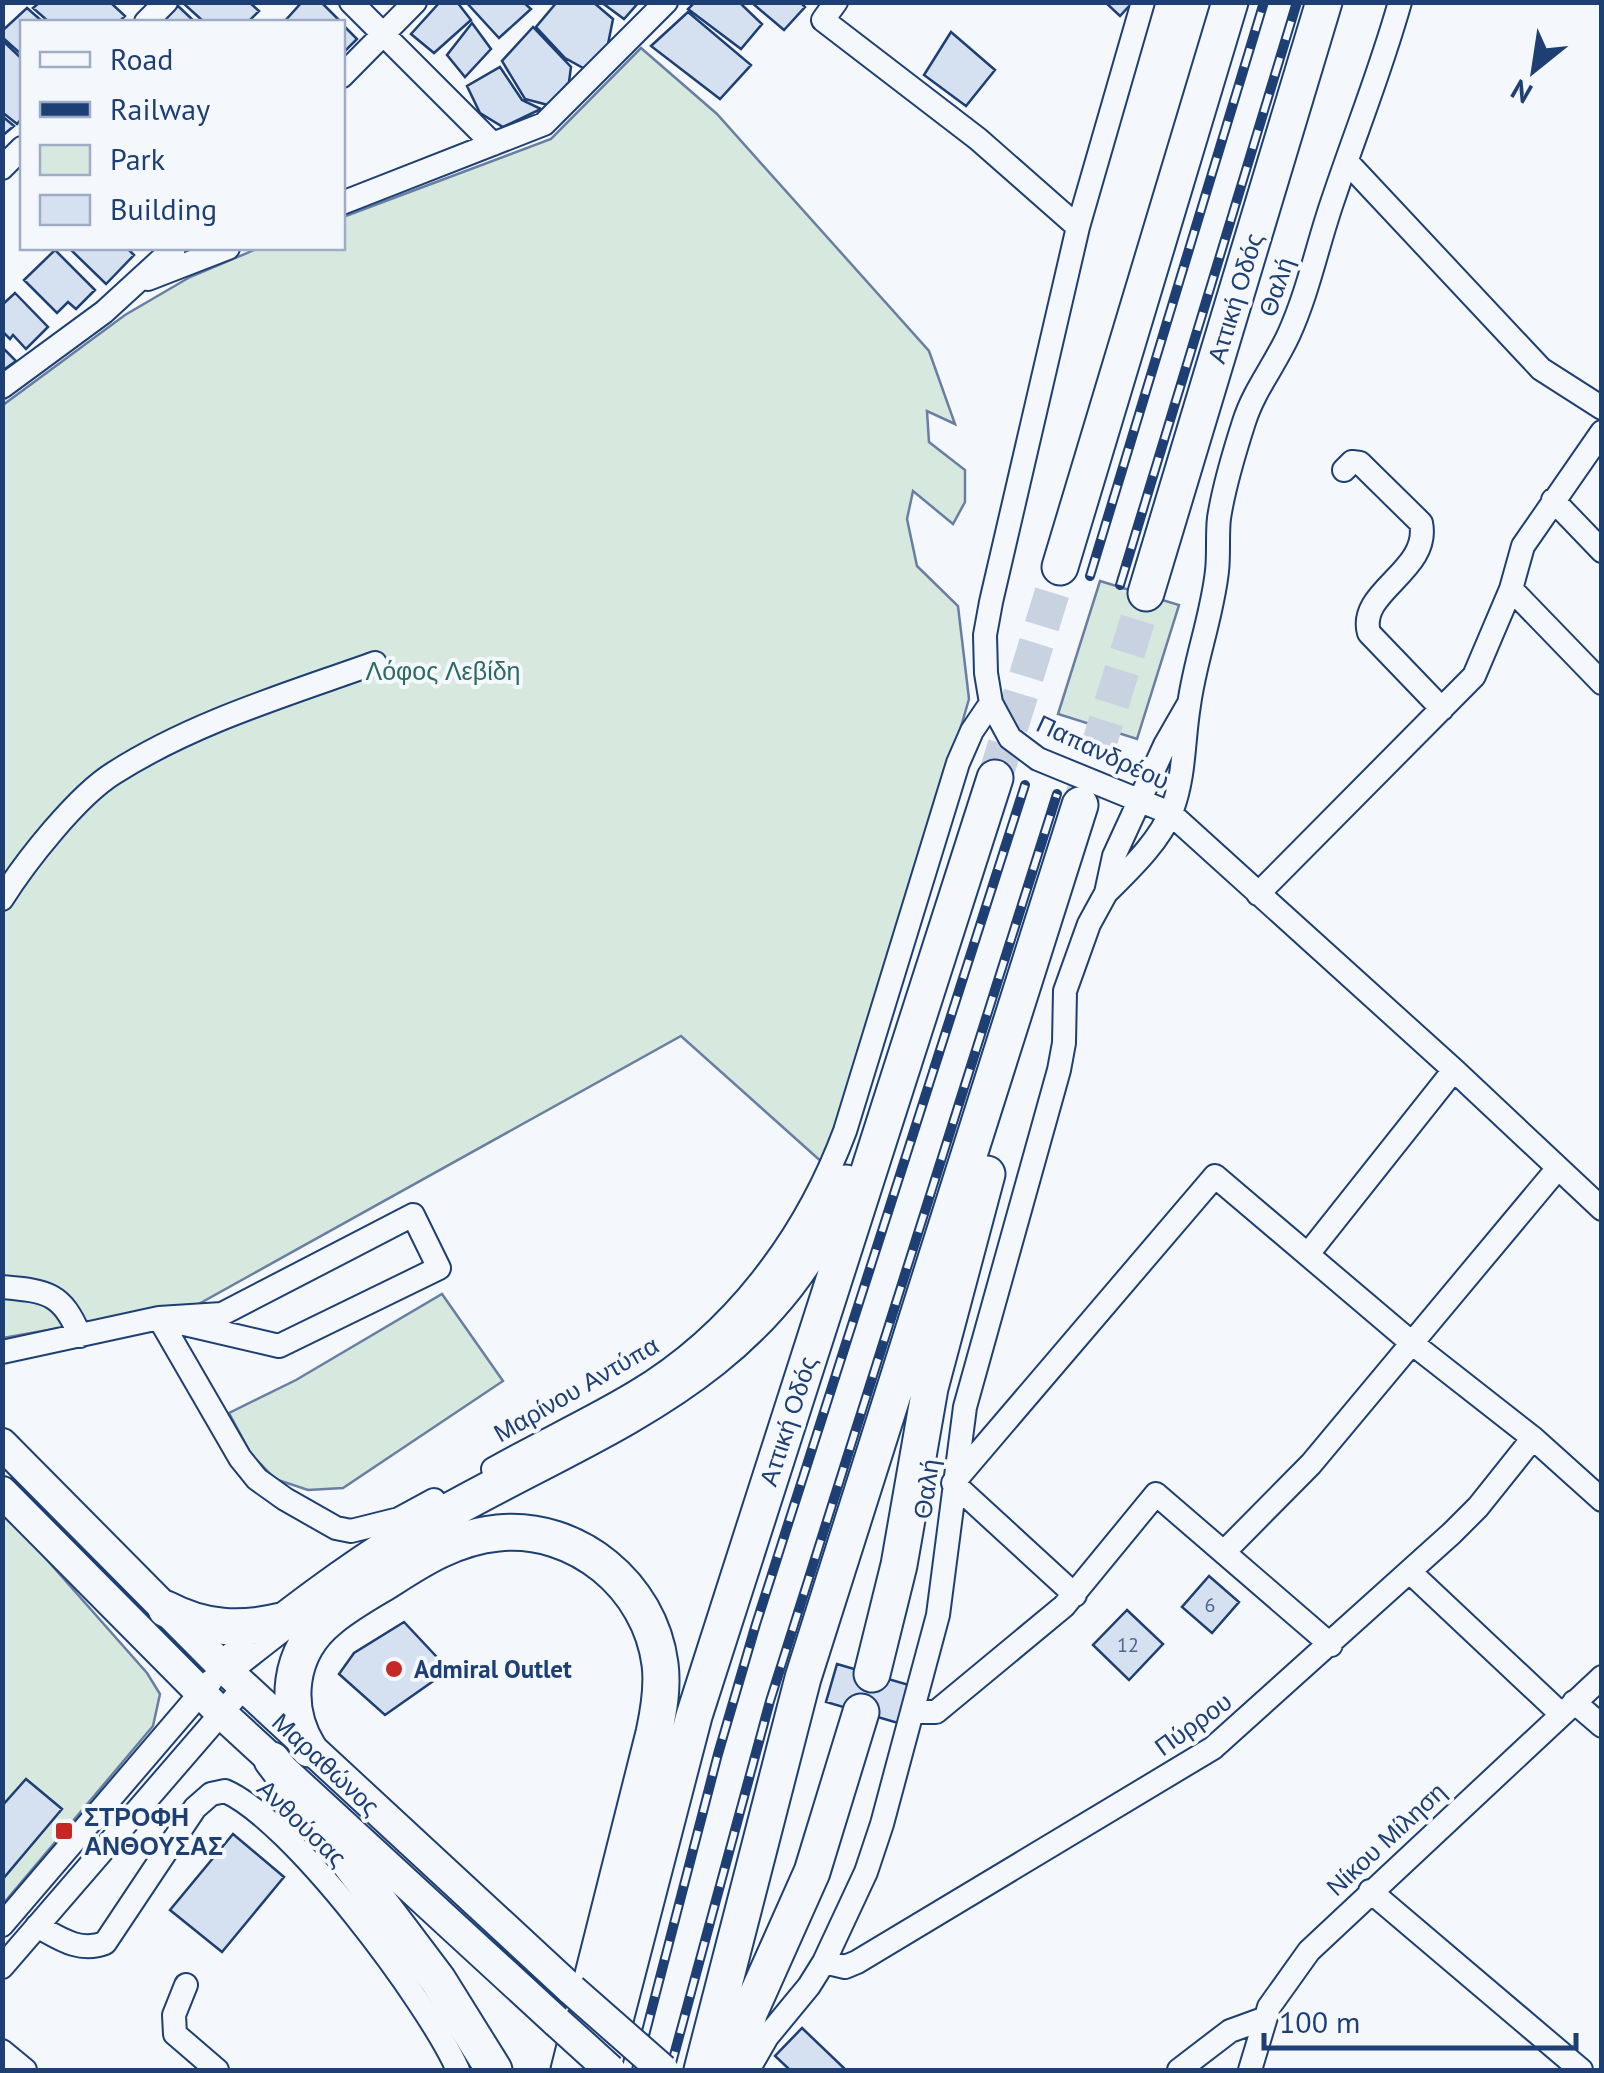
<svg xmlns="http://www.w3.org/2000/svg" width="1604" height="2073" font-family="'PT Sans',sans-serif">
  <style>
    .green { fill: #d7e8df; stroke: #687fa3; stroke-width: 2.5 }
    .building { fill: #d5e0f0; stroke: #1d3f73; stroke-width: 2.5 }
    .lines { fill: none; stroke-linecap: round; stroke-linejoin: round }
    .highway-tunnel { stroke: #c9d2e0; stroke-width: 35; stroke-dasharray: 35 18; stroke-linecap: butt }
    .minor-casing { stroke: #1d3f73; stroke-width: 26 }
    .major-casing { stroke: #1d3f73; stroke-width: 34 }
    .highway-casing { stroke: #1d3f73; stroke-width: 39 }
    .minor { stroke: #f4f7fb; stroke-width: 22 }
    .major { stroke: #f4f7fb; stroke-width: 30 }
    .highway { stroke: #f4f7fb; stroke-width: 35 }
    .rail-casing { stroke: #1d3f73; stroke-width: 10 }
    .rail { stroke: #f4f7fb; stroke-width: 6; stroke-dasharray: 19; stroke-linecap: butt }
    .major-bridge-casing { stroke: #1d3f73; stroke-width: 34; stroke-linecap: butt }
    .major-bridge { stroke: #f4f7fb; stroke-width: 30 }
    .poi-dot { fill: #c62828; stroke: #f4f7fb; stroke-width: 4 }
    .labels { text-anchor: middle; dominant-baseline: central; stroke-width: 8; stroke-linejoin: round; paint-order: stroke }
    .number-label { font-size: 20px; fill: #4b6792 }
    .street-label { font-size: 25px; fill: #1d3f73; stroke: #f4f7fb }
    .park-label { font-size: 25px; fill: #2c6c60; stroke: #f4f7fb }
    .poi-label { font-size: 25px; font-weight: bold; fill: #1d3f73; stroke: #f4f7fb; text-anchor: start }
  </style>
  <rect width="100%" height="100%" fill="#f4f7fb"/>
  <path class="green" d="M641,48L717,114L929,351L955,424L927,411L929,442L965,470V502L953,524L913,491L907,519L917,566L958,606L969,699L893,962L824,1164L681,1036L186,1311H156L3,1338V405L125,315L190,277L259,248H342L343,217L551,139Z
    M1100,581L1179,605L1137,739L1058,714Z
    M442,1294L503,1381L343,1488L308,1490L275,1479L251,1454L229,1413L296,1380Z
    M3,1510L147,1673L160,1694L153,1726L3,1904Z"/>
  <path class="building" d="M40,2H110L125,16L119,22H49L33,8Z
    M249,2L259,11L248,22H204L183,3Z
    M302,2H321L341,22H284Z
    M440,2H457L471,20L434,53L411,34Z
    M466,2H523L531,9L499,38Z
    M557,2H593L613,19L607,49L585,69L565,58L536,27Z
    M601,2H639L624,19Z
    M695,2H739L762,24L741,49L688,9Z
    M751,2H800L805,7L784,30Z
    M1105,2H1127L1130,5L1120,16Z
    M178,6L195,22H163Z
    M27,8L43,22H22V55L2,37V31Z
    M688,12L751,65L720,99L651,46Z
    M472,23L491,49L465,77L447,55Z
    M342,24L357,39L342,54Z
    M533,27L571,67L569,82L548,105L525,99L502,61Z
    M951,32L995,70L966,106L924,75Z
    M2,40L22,59V118L17,124L2,112Z
    M500,67L522,100L541,109L503,127L480,113L467,86Z
    M2,116L14,126L2,136Z
    M69,248H127L134,255L106,284Z
    M55,250L95,290L76,309L68,302L57,313L24,280Z
    M15,293L48,327L26,349L13,335L10,339L2,331V305Z
    M2,347L16,361L2,371Z
    M1209,1576L1239,1602L1212,1633L1182,1607Z
    M1127,1610L1163,1644L1129,1680L1093,1645Z
    M404,1622L449,1670L385,1715L339,1674L354,1653Z
    M837,1664L909,1685L898,1723L826,1702Z
    M26,1779L62,1809L2,1880V1806Z
    M233,1834L284,1877L222,1952L170,1910Z
    M802,2028L846,2070H790L775,2056Z"/>
  <g class="lines">
    <path class="highway-tunnel" d="M995,778L1060,567
      M1080,805L1146,593"/>
    <g class="minor-casing">
      <path id="minor" d="M351,2L493,144
        M836,2L823,20L978,139L1078,227
        M1143,2L1078,227L991,602L985,635L986,673L991,703L1010,738L1038,759L1170,813L1454,1070L1602,1209
        M146,22L166,2
        M342,76L415,2
        M1348,163L1541,369L1602,408
        M2,168L22,148
        M342,203L544,124L666,2
        M148,279L228,248
        M2,387L104,312L174,248
        M1344,470L1352,462L1360,463L1421,523C1431,571 1357,591 1369,633L1442,709
        M1553,500L1602,551
        M1511,589L1602,683
        M1106,893C1130,869 1159,842 1172,810C1185,775 1183,741 1189,705C1195,660 1212,617 1217,571C1219,554 1217,535 1219,518C1224,486 1234,453 1244,422C1254,390 1275,365 1289,334C1309,290 1318,242 1334,197C1356,131 1381,70 1400,2
        M1258,894L1474,676L1511,589L1523,546L1602,432
        M2,899C25,862 77,796 114,773C194,722 286,695 375,663
        M413,1215L439,1268L279,1346L159,1318L222,1314Z
        M1308,1254L1454,1070
        M2,1287C48,1291 62,1293 80,1336
        M2,1352L159,1318L240,1458L257,1479L285,1499L336,1528L351,1531L399,1519L434,1500
        M493,1469C539,1443 589,1420 634,1393C733,1334 805,1238 845,1131L958,763L972,731L991,703
        M1225,1551L1311,1464L1558,1168
        M1410,1572L1561,1714
        M1075,1595L953,1483L1215,1176L1413,1344L1533,1438L1602,1500
        M1574,1702L1602,1726
        M912,1712H936L1064,1606L1156,1494L1331,1645
        M1370,1891L1581,2070
        M2,1925L211,1681
        M37,1926C59,1938 79,1953 105,1943L195,1808L211,1794L225,1791C292,1820 428,2002 458,2070
        M824,1962L845,1967L857,1962L1213,1748L1452,1533L1478,1507L1533,1438
        M2,1967L244,1687
        M186,1985L174,2015L175,2034L217,2070
        M2,2051L25,2070
        M748,2070L767,2037L809,1986L824,1962L866,1872L882,1824L938,1615L965,1407L1059,1070L1064,1043L1065,991L1089,924L1106,893L1114,856L1165,745L1188,705
        M1179,2070L1230,2031L1263,2019
        M1250,2070L1269,2007L1309,1951L1602,1677"/>
    </g>
    <g class="major-casing">
      <path id="major" d="M2,1444L224,1668L572,1990
        M2,1492L221,1713L557,2022"/>
    </g>
    <g class="highway-casing">
      <path id="highway" d="M1060,567L1230,2
        M1146,593L1324,2
        M166,1609C204,1629 240,1631 281,1621
        M224,1668C287,1618 351,1568 421,1527C594,1426 760,1384 846,1183
        M872,1674L899,1565L930,1388L987,1174
        M309,1749C283,1707 288,1652 329,1619C347,1604 367,1593 387,1581C422,1558 456,1537 498,1533C577,1525 650,1586 660,1664C663,1687 659,1710 654,1733L569,2070
        M272,1760L438,1980L494,2070
        M602,2070L694,1716L995,778
        M702,2070L803,1678L1080,805
        M732,2070L750,2011L812,1872L861,1712"/>
    </g>
    <use href="#minor" class="minor"/>
    <use href="#major" class="major"/>
    <use href="#highway" class="highway"/>
    <g class="rail-casing">
      <path id="rail" d="M1090,576L1264,2
        M1120,585L1297,2
        M636,2070L718,1754L756,1624L1025,785
        M670,2070L770,1701L1057,794"/>
    </g>
    <use href="#rail" class="rail"/>
    <g class="major-bridge-casing">
      <path id="major-bridge" d="M572,1990L663,2070
        M557,2022L610,2070"/>
    </g>
    <use href="#major-bridge" class="major-bridge"/>
  </g>
  <g class="poi-dot">
    <circle cx="394" cy="1669" r="10"/>
    <rect x="54" y="1821" width="20" height="20" rx="5"/>
  </g>
  <g class="labels">
    <g class="number-label">
      <text x="1210" y="1605">6</text>
      <text x="1128" y="1645">12</text>
    </g>
    <g class="street-label">
      <text transform="translate(1276 287) rotate(-71)">Θαλή</text>
      <text transform="translate(1235 298) rotate(-73)">Αττική Οδός</text>
      <text transform="translate(1103 752) rotate(25)">Παπανδρέου</text>
      <text transform="translate(576 1389) rotate(-30)">Μαρίνου Αντύπα</text>
      <text transform="translate(788 1421) rotate(-72)">Αττική Οδός</text>
      <text transform="translate(926 1489) rotate(-82)">Θαλή</text>
      <text transform="translate(1193 1724) rotate(-36)">Πύρρου</text>
      <text transform="translate(326 1764) rotate(43)">Μαραθώνος</text>
      <text transform="translate(302 1823) rotate(44)">Ανθούσας</text>
      <text transform="translate(1386 1839) rotate(-43)">Νίκου Μίληση</text>
    </g>
    <g class="park-label">
      <text x="443" y="671">Λόφος Λεβίδη</text>
    </g>
    <g class="poi-label">
      <text x="414" y="1669">Admiral Outlet</text>
      <text x="84" y="1817">ΣΤΡΟΦΗ<tspan x="84" dy="29">ΑΝΘΟΥΣΑΣ</tspan></text>
    </g>
  </g>
  <rect width="1604" height="2073" fill="none" stroke="#1d3f73" stroke-width="10"/>
  <rect x="20" y="20" width="325" height="230" fill="#f4f7fb" stroke="#9eadc5" stroke-width="2.5"/>
  <rect x="40" y="52" width="50" height="15" fill="#f4f7fb" stroke="#9eadc5" stroke-width="2.5"/>
  <text x="110" y="70" font-size="30" fill="#1d3f73">Road</text>
  <rect x="40" y="102" width="50" height="15" fill="#1d3f73" stroke="#9eadc5" stroke-width="2.5"/>
  <text x="110" y="120" font-size="30" fill="#1d3f73">Railway</text>
  <rect x="40" y="145" width="50" height="30" fill="#d7e8df" stroke="#9eadc5" stroke-width="2.5"/>
  <text x="110" y="170" font-size="30" fill="#1d3f73">Park</text>
  <rect x="40" y="195" width="50" height="30" fill="#d5e0f0" stroke="#9eadc5" stroke-width="2.5"/>
  <text x="110" y="220" font-size="30" fill="#1d3f73">Building</text>
  <g transform="translate(1534 70) rotate(210)" stroke="#f4f7fb" stroke-width="8" paint-order="stroke">
  <path d="M0-8L18 38L0 25L-18 38Z" fill="#1d3f73"/>
  <text y="-15" font-size="28" font-weight="bold" text-anchor="middle" fill="#1d3f73">N</text>
  </g>
  <path d="M1264 2033v15h312v-15" fill="none" stroke="#1d3f73" stroke-width="5"/>
  <text x="1279" y="2033" font-size="30" fill="#1d3f73" stroke="#f4f7fb" stroke-width="8" paint-order="stroke">100 m</text>
</svg>
